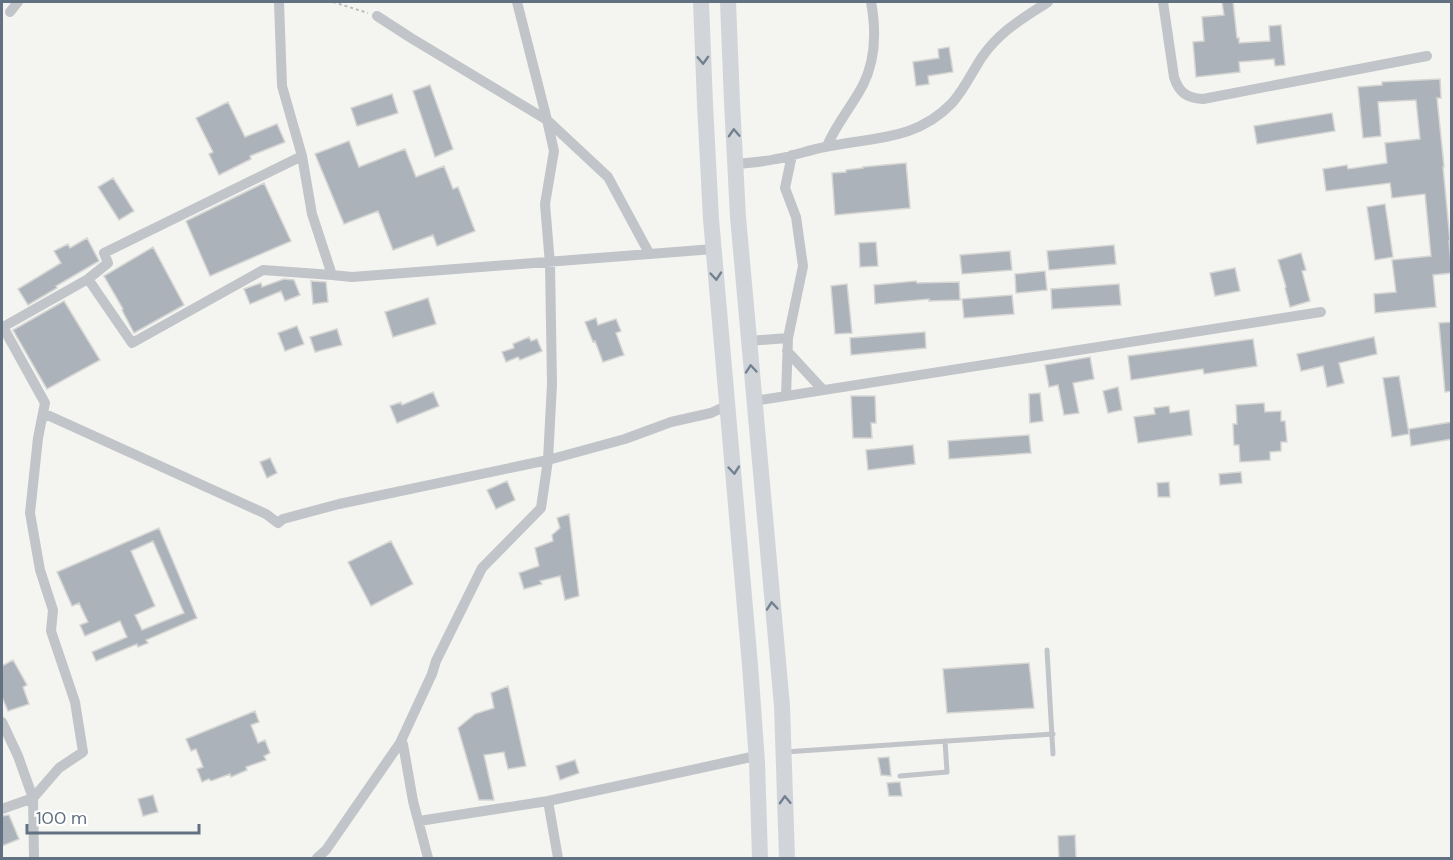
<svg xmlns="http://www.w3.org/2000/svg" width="1453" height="860" font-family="'DM Sans',sans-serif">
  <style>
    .building { fill: #acb2b9; stroke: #d5d5d3; stroke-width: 1.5; fill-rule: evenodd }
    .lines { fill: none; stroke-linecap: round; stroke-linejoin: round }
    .path { stroke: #bbbdbf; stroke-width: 2; stroke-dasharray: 3 3; stroke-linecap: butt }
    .service { stroke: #c1c4c8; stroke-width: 5 }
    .minor { stroke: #c1c4c8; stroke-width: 10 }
    .trunk { stroke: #d1d5da; stroke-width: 16 }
    .oneway { stroke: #73808f }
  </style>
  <rect width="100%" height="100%" fill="#f4f4f0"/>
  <path class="building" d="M1222,2H1233L1237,38H1239V43L1270,41L1269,26L1281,25L1285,65L1275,66L1274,59L1239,62L1240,72L1196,77L1193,42L1204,41L1202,17L1224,15Z
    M949,47L953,72L928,76L929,84L916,86L913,62L939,58L938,49Z
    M1440,79L1441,98H1437L1444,167H1443L1450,241H1449L1452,273L1433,275L1436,307L1375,313L1374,294L1396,292L1392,260L1431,256L1425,194L1392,198L1390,183L1326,191L1323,169L1347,165L1348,169L1387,163L1385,143L1420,139L1416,100L1378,102L1381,136L1363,138L1358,87L1382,85V82Z
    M430,85L453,149L435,157L413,91Z
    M392,94L398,113L357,126L351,108Z
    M228,102L245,137L277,124L285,142L250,156L251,159L219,175L209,154L213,152L196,118Z
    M1332,113L1335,131L1257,144L1254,126Z
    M349,141L359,167L405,149L416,177L444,166L453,189L458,187L475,231L437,246L433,235L393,250L378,211L344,224L315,154Z
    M906,163L910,208L835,215L832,173L846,172V170L863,168V167Z
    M113,178L134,211L119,220L98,187Z
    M264,183L291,241L210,276L186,221Z
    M1385,204L1393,257L1375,260L1367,207Z
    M87,238L99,261L56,286L57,288L28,305L18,289L61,263L54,251L68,244L70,248Z
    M876,242L878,266L860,267L859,243Z
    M1114,245L1116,264L1049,270L1047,251Z
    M153,247L184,305L134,333L122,310L123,309L104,276Z
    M1010,251L1012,270L962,274L960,255Z
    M1301,253L1306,270L1302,271L1310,301L1290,307L1285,288L1286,287L1278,260Z
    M1235,268L1240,291L1215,296L1210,273Z
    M1045,271L1047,290L1016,293L1015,274Z
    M284,279L294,280L300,295L285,301L281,291L250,304L244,289L261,283L262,287Z
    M311,281L326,282L328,302L313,304Z
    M916,281L917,283L959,282L960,300L929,301V299L875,304L874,285Z
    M847,284L852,333L835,334L831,286Z
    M1119,284L1121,305L1052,309L1051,289Z
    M1012,295L1014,314L964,318L962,299Z
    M428,298L436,324L393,337L385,312Z
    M64,301L100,360L47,389L13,330Z
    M596,318L598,325L616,319L621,331L616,333L624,355L603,362L595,341L593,342L585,322Z
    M1452,322V391L1445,392L1439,323Z
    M297,326L304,344L285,351L278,333Z
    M337,329L342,345L315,352L310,337Z
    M925,332L926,348L851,355L850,338Z
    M529,337L531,341L537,339L542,351L520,360L518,357L506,362L502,352L514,348L513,344Z
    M1374,337L1377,354L1339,363L1344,383L1327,387L1323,366L1301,371L1297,354Z
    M1253,339L1257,366L1204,374L1203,369L1131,380L1128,356Z
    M1090,357L1094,379L1073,383L1079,413L1064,415L1058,385L1049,387L1045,365Z
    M1399,376L1409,434L1392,437L1383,378Z
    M1118,387L1122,410L1108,413L1103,391Z
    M433,392L439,406L397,423L390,406L401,402L402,405Z
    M1040,393L1043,421L1030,423L1029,394Z
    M851,396H875L876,423H871L872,438H853Z
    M1264,403L1265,412L1281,411V421H1285L1287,442H1281V451L1270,452V460L1240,462L1239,445H1234L1233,424H1237L1236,405Z
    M1169,406L1170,413L1189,410L1192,435L1138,443L1134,417L1155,414L1154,408Z
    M1452,422V439L1411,446L1409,429Z
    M1029,435L1031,453L949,459L948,441Z
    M913,445L915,464L868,470L866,450Z
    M270,458L277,473L267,478L260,462Z
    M1241,472L1242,483L1220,485L1219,474Z
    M507,481L515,500L496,509L487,490Z
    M1169,482L1170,497H1158L1157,483Z
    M569,514L579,596L565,600L560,576L540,581L542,584L524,589L519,573L539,566L535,548L553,541L552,535L560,528L557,518Z
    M159,528L197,618L146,640L148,643L138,647L137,644L96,661L92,652L127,637L120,621L85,636L80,625L88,622L79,603L72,606L57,572ZM153,541L184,613L142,630L135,615L155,606L131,551Z
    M391,541L413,584L371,606L348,562Z
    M13,660L27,685L23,687L29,704L8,711L2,697V666Z
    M1029,663L1034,708L947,713L943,669Z
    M508,686L526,766L508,769L504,752L484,755L494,800H479L458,728L475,714L494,708L491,693Z
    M255,711L259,722L251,725L258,743L265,740L270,753L264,756L266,760L246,767L247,770L231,777L230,774L211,781L209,779L202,782L197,769L203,767L196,749L191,751L186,739Z
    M889,757L891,776L881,775L878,758Z
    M575,760L579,773L560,780L556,766Z
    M900,782L902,796H889L887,783Z
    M153,795L158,812L143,816L138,799Z
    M9,815L19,839L2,846V816Z
    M1075,835L1076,858H1059L1058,836Z"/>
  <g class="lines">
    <path class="path" d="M333,2L368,13"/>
    <path class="service" d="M1047,650L1053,754
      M785,752L1053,734
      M900,776L947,772L945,741"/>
    <path class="minor" d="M279,2L282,86L302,156L312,214L332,275L352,277L714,249
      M517,2L547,120L608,177L649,253
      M1163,2L1174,77C1179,93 1187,98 1203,99L1427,56
      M10,12L18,2
      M377,16L411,38L547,120L554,151L545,204L550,264L552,384L548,460L541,508L482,568L436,661L432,674L400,743L403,744L413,801L428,858
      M827,146C836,124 852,106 863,85C876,59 876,29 871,2
      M735,164C749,163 763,162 776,159C793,156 809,150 825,147C872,137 916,141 952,103C964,90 972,72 982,57C1000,31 1022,19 1048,2
      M88,279L108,263L104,253L302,156
      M749,341L788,338L803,266L796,217L785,188L792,155
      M787,351L823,390
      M786,396L788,338
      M754,401L1321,312
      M43,413L266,514L278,523L283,519L339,504L548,460L625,439L671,422L711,413L728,405
      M2,722L18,756L33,798L34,858
      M548,801L558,858
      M2,809L33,798L59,768L83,752L75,702L51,631L53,610L40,570L30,513L38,438L45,403L3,327L88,279L132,343L263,270L332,275
      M419,821L548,801L756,756
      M317,858L326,850L400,743"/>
    <path class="trunk" d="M701,2L705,104L711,219L750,665L757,762L760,858
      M728,2L732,102L738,217L782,706L787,858"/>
  </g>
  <defs><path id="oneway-chevron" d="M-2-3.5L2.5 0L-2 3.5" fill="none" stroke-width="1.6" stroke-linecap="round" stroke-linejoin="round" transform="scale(1.5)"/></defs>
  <g class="oneway">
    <use href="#oneway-chevron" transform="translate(703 60) rotate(88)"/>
    <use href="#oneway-chevron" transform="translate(734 133) rotate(-93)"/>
    <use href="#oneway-chevron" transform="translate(716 276) rotate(85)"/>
    <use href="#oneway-chevron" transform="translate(751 369) rotate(-95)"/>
    <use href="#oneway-chevron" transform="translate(734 470) rotate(85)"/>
    <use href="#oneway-chevron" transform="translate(772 606) rotate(-95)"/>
    <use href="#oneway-chevron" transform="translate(785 800) rotate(-92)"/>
  </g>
  <rect width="1453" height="860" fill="none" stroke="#627182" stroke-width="6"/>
  <path d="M27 824v9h172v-9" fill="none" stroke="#627182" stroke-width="3"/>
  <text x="36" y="824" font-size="18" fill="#627182" stroke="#ffffff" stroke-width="4.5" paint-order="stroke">100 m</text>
</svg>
